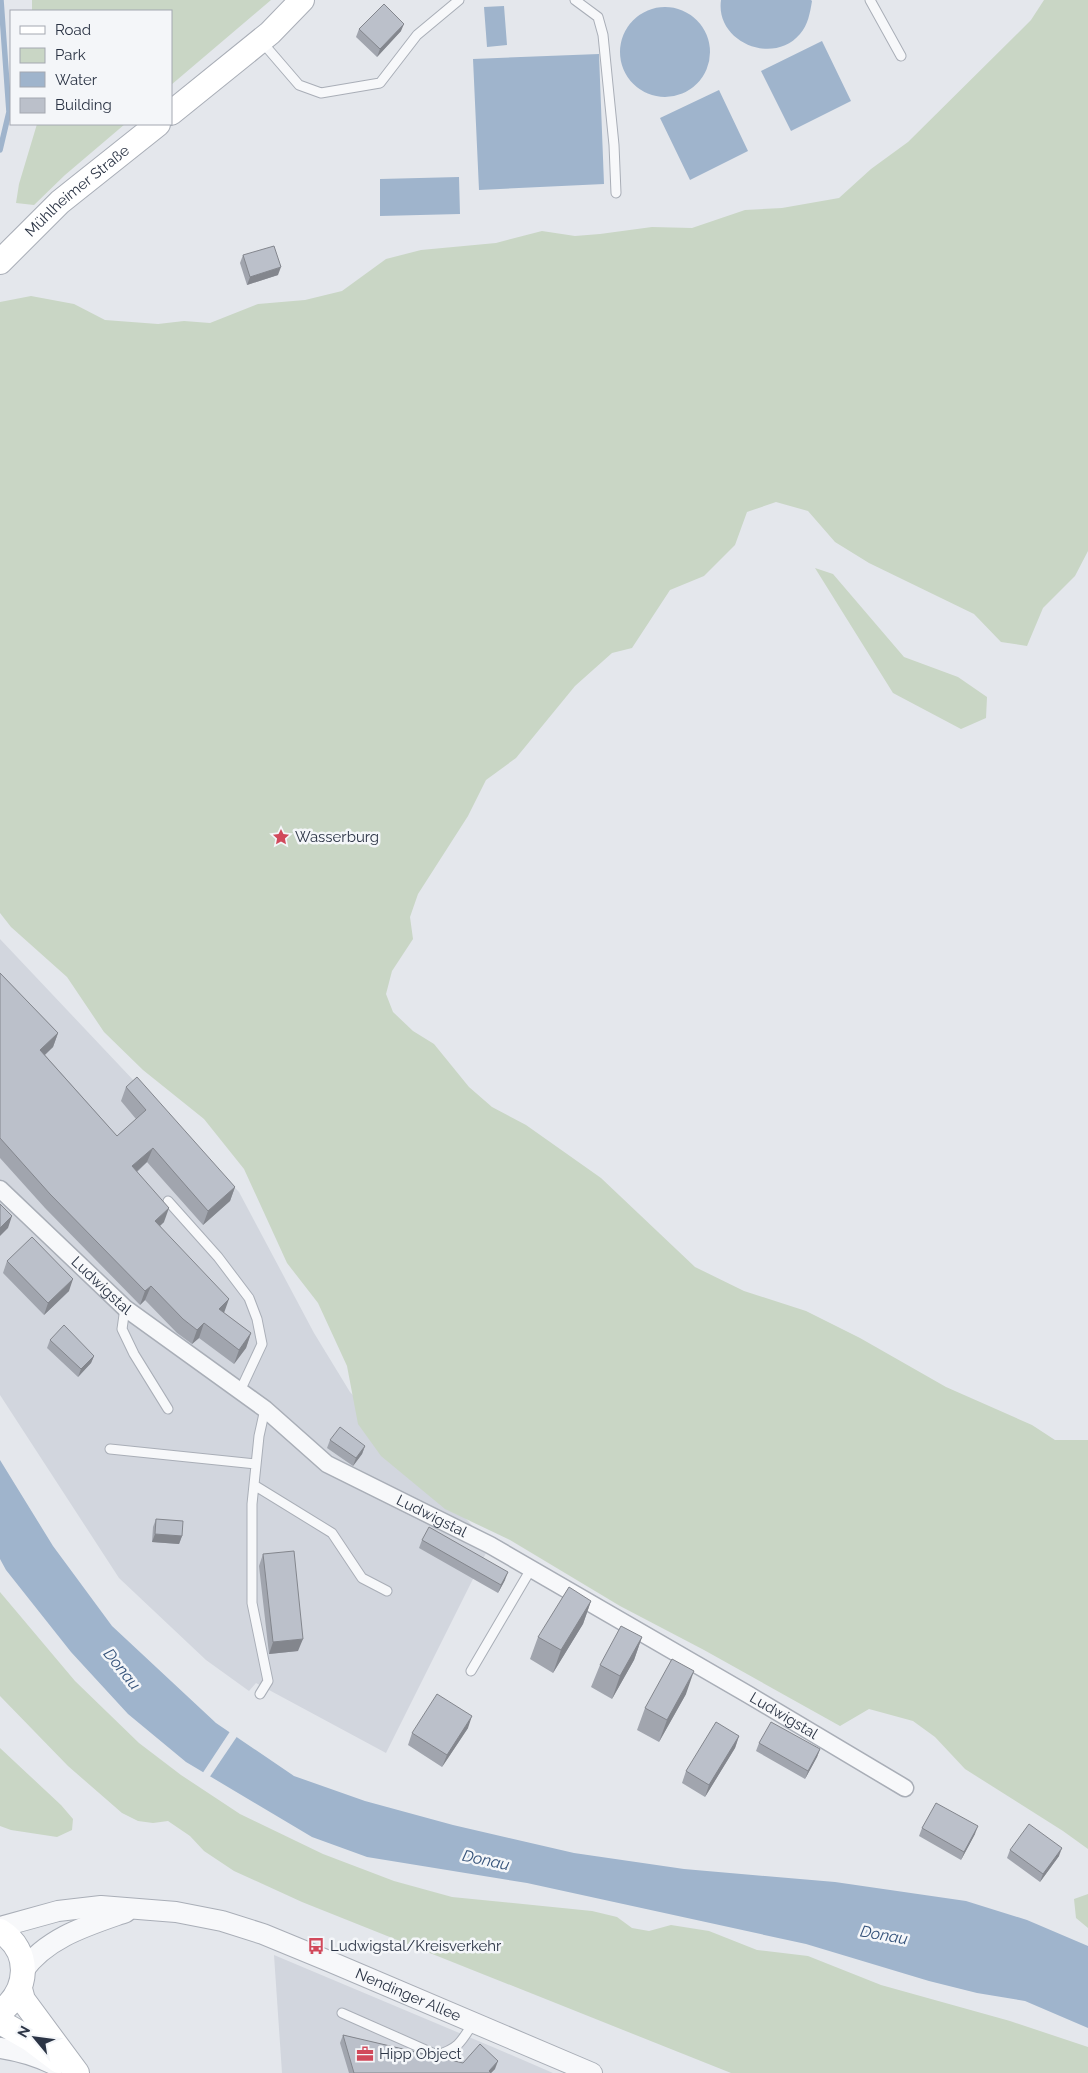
<svg xmlns="http://www.w3.org/2000/svg" width="1088" height="2073" font-family="Raleway,sans-serif">
  <style>
    .built { fill: #d2d6de }
    .green { fill: #c9d6c5 }
    .water { fill: #9fb4cc }
    .pier { fill: #e4e7ec }
    .lines { fill: none; stroke-linecap: round; stroke-linejoin: round }
    .stream { stroke: #9fb4cc; stroke-width: 5.5 }
    .service-casing { stroke: #a9aeb7; stroke-width: 11 }
    .minor-casing { stroke: #a9aeb7; stroke-width: 19 }
    .tertiary-casing { stroke: #a9aeb7; stroke-width: 22 }
    .secondary-casing { stroke: #a9aeb7; stroke-width: 26 }
    .service { stroke: #f7f8fa; stroke-width: 9 }
    .minor { stroke: #f7f8fa; stroke-width: 16 }
    .tertiary { stroke: #f7f8fa; stroke-width: 20 }
    .secondary { stroke: #fff; stroke-width: 24 }
    .wall { fill: #a1a5ae }
    .shaded-wall { fill: #83868d }
    .building { fill: #bbc0ca; stroke: #83868d }
    .labels { text-anchor: middle; dominant-baseline: central; stroke-width: 5; stroke-linejoin: round; paint-order: stroke }
    .street-label { font-size: 15px; fill: #2b3445; stroke: #f4f6f9 }
    .poi-label { font-size: 15px; fill: #2b3445; stroke: #f4f6f9; text-anchor: start }
    .water-label { font-size: 16px; font-style: italic; fill: #34527a; stroke: #f4f6f9 }
  </style>
  <rect width="100%" height="100%" fill="#e4e7ec"/>
  <path class="built" d="M0,939L239,1192L314,1333L350,1392L490,1545L386,1753L256,1683L249,1691L206,1660L119,1578L0,1395Z
    M274,1955L495,2048L553,2073H282Z"/>
  <path class="green" d="M32,0H271L171,85V11H32Z
    M1044,0H1088V551L1075,576L1043,608L1027,646L1001,642L974,614L869,563L835,542L808,511L776,502L747,512L735,545L704,576L670,590L632,648L612,653L575,686L516,758L486,780L468,816L418,894L410,917L413,939L392,971L386,994L393,1012L413,1031L434,1044L469,1087L492,1107L526,1125L601,1178L695,1267L744,1291L806,1311L860,1338L946,1387L1032,1425L1055,1440H1088V1849L1063,1831L965,1769L935,1737L913,1721L869,1709L840,1726L704,1650L620,1606L510,1540L445,1509L381,1456L358,1424L347,1366L318,1303L287,1263L244,1169L204,1119L143,1070L104,1032L67,977L11,927L0,913V302L31,296L74,304L105,320L158,324L184,321L210,323L258,304L305,300L342,291L386,259L421,250L496,243L542,231L575,236L600,234L652,227L692,228L745,210L782,208L839,198L871,169L908,142L1031,20Z
    M37,124H125L65,175L34,205L16,203L19,184Z
    M815,568L833,574L904,657L958,677L987,697L986,718L961,729L893,693Z
    M0,1592L75,1681L139,1743L181,1775L240,1814L323,1854L394,1881L452,1897L592,1911L617,1917L632,1928L649,1931L671,1925L709,1931L757,1950L808,1956L881,1985L1010,2021L1088,2047V2073H731L302,1902L234,1871L204,1851L190,1836L168,1821L153,1823L138,1821L122,1813L68,1766L0,1696Z
    M0,1748L61,1805L73,1819L72,1830L57,1837L11,1830L0,1826Z
    M1088,1894V1928L1076,1918L1074,1899Z"/>
  <path class="water" d="M721,0H811L812,1C810,13 808,25 800,34C773,66 715,42 721,0Z
    M504,6L507,45L487,47L484,7Z
    M620 52a45 45 0 1 1 90 0a45 45 0 1 1-90 0Z
    M822,41L851,101L791,131L761,71Z
    M599,54L604,184L479,190L473,59Z
    M719,90L748,151L690,180L660,118Z
    M459,177L460,214L380,216V179Z
    M0,1460L53,1546L112,1626L216,1723L294,1776L365,1801L453,1825L574,1853L684,1869L835,1882L966,1901L1027,1920L1088,1946V2028L1025,2001L977,1993L929,1981L806,1944L527,1883L367,1857L312,1837L186,1762L128,1714L71,1652L6,1570L0,1559Z"/>
  <path class="pier" d="M231,1730L238,1735L209,1778L202,1774Z"/>
  <g class="lines">
    <path class="stream" d="M0,150L9,112L1,0"/>
    <g class="service-casing">
      <path id="service" d="M575,0L598,17L603,35L614,145L616,193
        M870,0L901,56
        M262,42L299,85L321,93L380,83L417,35L459,0
        M168,1201L218,1257L249,1298L257,1319L262,1344L240,1391
        M125,1308L122,1329L134,1354L168,1409
        M110,1449L256,1464
        M254,1485L332,1533L362,1578L387,1591
        M471,1671L531,1569
        M260,1694L268,1681L252,1603V1504L259,1436L265,1409
        M342,2013L437,2055C459,2048 461,2042 473,2023"/>
    </g>
    <g class="minor-casing">
      <g id="minor">
        <path id="s1" d="M0,1189L125,1308L265,1409L327,1464L490,1545L749,1695L905,1788"/>
      </g>
    </g>
    <g class="tertiary-casing">
      <g id="tertiary">
        <path id="s2" d="M0,1927L58,1911L101,1906L176,1912L222,1921L263,1934L331,1962L592,2073"/>
        <path d="M23,1971C47,1937 89,1925 126,1912"/>
        <path d="M0,2048C20,2051 37,2056 55,2065"/>
      </g>
    </g>
    <g class="secondary-casing">
      <g id="secondary">
        <path d="M171,113L270,33L302,0"/>
        <path id="s3" d="M0,262L60,202L158,124"/>
        <path d="M0,1931C32,1951 29,1991 0,2012"/>
        <path d="M20,1989L23,2000L77,2073"/>
        <path d="M0,2022L30,2039L59,2061"/>
      </g>
    </g>
    <use href="#service" class="service"/>
    <use href="#minor" class="minor"/>
    <use href="#tertiary" class="tertiary"/>
    <use href="#secondary" class="secondary"/>
  </g>
  <path class="wall" d="M359,29L401,31L377,57L356,37Z
    M243,255L278,275L247,285L240,263Z
    M0,973L58,1033L53,1047L45,1055L117,1136L136,1119L121,1101L126,1087L235,1187L230,1201L203,1225L147,1162L137,1172L164,1222L160,1226L224,1313L251,1333L246,1348L234,1364L199,1338L192,1344L177,1333L145,1300L140,1305L45,1208L0,1158Z
    M7,1261L69,1291L44,1315L3,1273Z
    M50,1340L94,1356L91,1363L78,1377L47,1348Z
    M330,1440L365,1446L362,1454L353,1466L327,1448Z
    M156,1519L182,1536L179,1544L152,1542L153,1527Z
    M422,1540L505,1580L498,1593L419,1548Z
    M263,1554L298,1651L269,1654L259,1566Z
    M591,1601L583,1624L553,1673L530,1659L538,1637Z
    M642,1637L634,1660L612,1699L591,1687L600,1665Z
    M686,1694L659,1742L637,1730L645,1708Z
    M468,1728L442,1767L408,1745L412,1733Z
    M739,1736L735,1748L705,1797L682,1783L686,1771Z
    M759,1743L820,1749L817,1757L805,1779L756,1751Z
    M922,1828L975,1834L961,1860L919,1836Z
    M1010,1850L1059,1856L1040,1882L1007,1858Z
    M343,2035L463,2063L495,2069L491,2073H349L340,2043Z"/>
  <path class="shaded-wall" d="M404,24L401,31L377,57L380,49Z
    M281,267L278,275L247,285L250,277Z
    M58,1033L53,1047L35,1064L40,1050Z
    M153,1148L147,1162L127,1180L132,1166Z
    M235,1187L230,1201L203,1225L208,1211Z
    M169,1208L164,1222L150,1235L155,1221Z
    M12,1216L8,1228L0,1236V1228Z
    M73,1279L69,1291L44,1315L48,1303Z
    M151,1286L145,1300L140,1305L145,1291Z
    M229,1299L224,1313L219,1309Z
    M204,1323L199,1338L192,1344L197,1330Z
    M251,1333L246,1348L234,1364L239,1350Z
    M94,1356L91,1363L78,1377L81,1369Z
    M365,1446L362,1454L353,1466L356,1458Z
    M155,1534L182,1536L179,1544L152,1542Z
    M508,1572L505,1580L498,1593L501,1585Z
    M591,1601L583,1624L553,1673L561,1650Z
    M642,1637L634,1660L612,1699L620,1676Z
    M303,1639L298,1651L269,1654L273,1642Z
    M694,1671L686,1694L659,1742L667,1720Z
    M472,1716L468,1728L442,1767L447,1755Z
    M739,1736L735,1748L705,1797L709,1785Z
    M820,1749L817,1757L805,1779L808,1771Z
    M978,1826L975,1834L961,1860L964,1852Z
    M1062,1848L1059,1856L1040,1882L1043,1874Z
    M498,2061L495,2069L491,2073L489,2071Z"/>
  <path class="building" d="M384,4L404,24L380,49L359,29Z
    M274,246L281,267L250,277L243,255Z
    M0,973L58,1033L40,1050L117,1136L146,1110L126,1087L137,1077L235,1187L208,1211L153,1148L132,1166L169,1208L155,1221L229,1299L219,1309L251,1333L239,1350L204,1323L197,1330L183,1319L151,1286L145,1291L50,1194L0,1138Z
    M0,1204L12,1216L0,1228Z
    M32,1237L73,1279L48,1303L7,1261Z
    M64,1325L94,1356L81,1369L50,1340Z
    M340,1427L365,1446L356,1458L330,1440Z
    M156,1519L183,1521L182,1536L155,1534Z
    M429,1527L508,1572L501,1585L422,1540Z
    M294,1551L303,1639L273,1642L263,1554Z
    M569,1587L591,1601L561,1650L538,1637Z
    M621,1626L642,1637L620,1676L600,1665Z
    M672,1659L694,1671L667,1720L645,1708Z
    M437,1694L472,1716L447,1755L412,1733Z
    M716,1722L739,1736L709,1785L686,1771Z
    M771,1722L820,1749L808,1771L759,1743Z
    M936,1803L978,1826L964,1852L922,1828Z
    M1029,1824L1062,1848L1043,1874L1010,1850Z
    M343,2035L463,2063L480,2044L498,2061L489,2071L491,2073H354Z"/>
  <defs>
    <g id="sight-bare" transform="scale(1.35)"><path d="M0-6L1.8-2.2L6-1.7L2.9 1.2L3.7 5.4L0 3.3L-3.7 5.4L-2.9 1.2L-6-1.7L-1.8-2.2Z" fill="#d1495b" stroke="#f4f6f9" stroke-width="2.5" paint-order="stroke"/></g>
    <g id="bus-bare" transform="scale(1.35)"><path d="M-5-6H5V4H4V6H2V4H-2V6H-4V4H-5ZM-3.5-4V0h7V-4ZM-3.5 1.2v1.5H-2V1.2ZM2 1.2v1.5H3.5V1.2Z" fill="#d1495b" stroke="#f4f6f9" stroke-width="2.5" paint-order="stroke"/></g>
    <g id="office-bare" transform="scale(1.35)"><path d="M-6-3h4V-5.5h4V-3h4V5H-6ZM-1-4.5V-3h2v-1.5ZM-6 0V1H6V0Z" fill="#d1495b" stroke="#f4f6f9" stroke-width="2.5" paint-order="stroke"/></g>
  </defs>
  <g fill-rule="evenodd">
    <use href="#sight-bare" x="281" y="837"/>
    <use href="#bus-bare" x="316" y="1946"/>
    <use href="#office-bare" x="365" y="2054"/>
  </g>
  <g class="labels">
    <g class="street-label">
      <text stroke="none"><textPath href="#s3" startOffset="105">Mühlheimer Straße</textPath></text>
      <text stroke="none"><textPath href="#s1" startOffset="140">Ludwigstal</textPath></text>
      <text stroke="none"><textPath href="#s1" startOffset="545">Ludwigstal</textPath></text>
      <text stroke="none"><textPath href="#s1" startOffset="950">Ludwigstal</textPath></text>
      <text stroke="none"><textPath href="#s2" startOffset="426">Nendinger Allee</textPath></text>
    </g>
    <g class="poi-label">
      <text x="295" y="837">Wasserburg</text>
      <text x="330" y="1946">Ludwigstal/Kreisverkehr</text>
      <text x="379" y="2054">Hipp Object</text>
    </g>
    <g class="water-label">
      <text transform="translate(122 1669) rotate(51)">Donau</text>
      <text transform="translate(486 1860) rotate(12)">Donau</text>
      <text transform="translate(884 1935) rotate(10)">Donau</text>
    </g>
  </g>
  <rect x="10" y="10" width="162" height="115" fill="#f4f6f9" stroke="#a4a8b1"/>
  <rect x="20" y="26" width="25" height="8" fill="#ffffff" stroke="#a4a8b1"/>
  <text x="55" y="35" font-size="15" fill="#2b3445">Road</text>
  <rect x="20" y="48" width="25" height="15" fill="#c9d6c5" stroke="#a4a8b1"/>
  <text x="55" y="60" font-size="15" fill="#2b3445">Park</text>
  <rect x="20" y="72" width="25" height="15" fill="#9fb4cc" stroke="#a4a8b1"/>
  <text x="55" y="85" font-size="15" fill="#2b3445">Water</text>
  <rect x="20" y="98" width="25" height="15" fill="#bbc0ca" stroke="#a4a8b1"/>
  <text x="55" y="110" font-size="15" fill="#2b3445">Building</text>
  <g transform="translate(35 2038) rotate(299)" stroke="#f4f6f9" stroke-width="4" paint-order="stroke">
  <path d="M0-4L9 19L0 12L-9 19Z" fill="#2b3445"/>
  <text y="-8" font-size="14" font-weight="bold" text-anchor="middle" fill="#2b3445">N</text>
  </g>
</svg>
